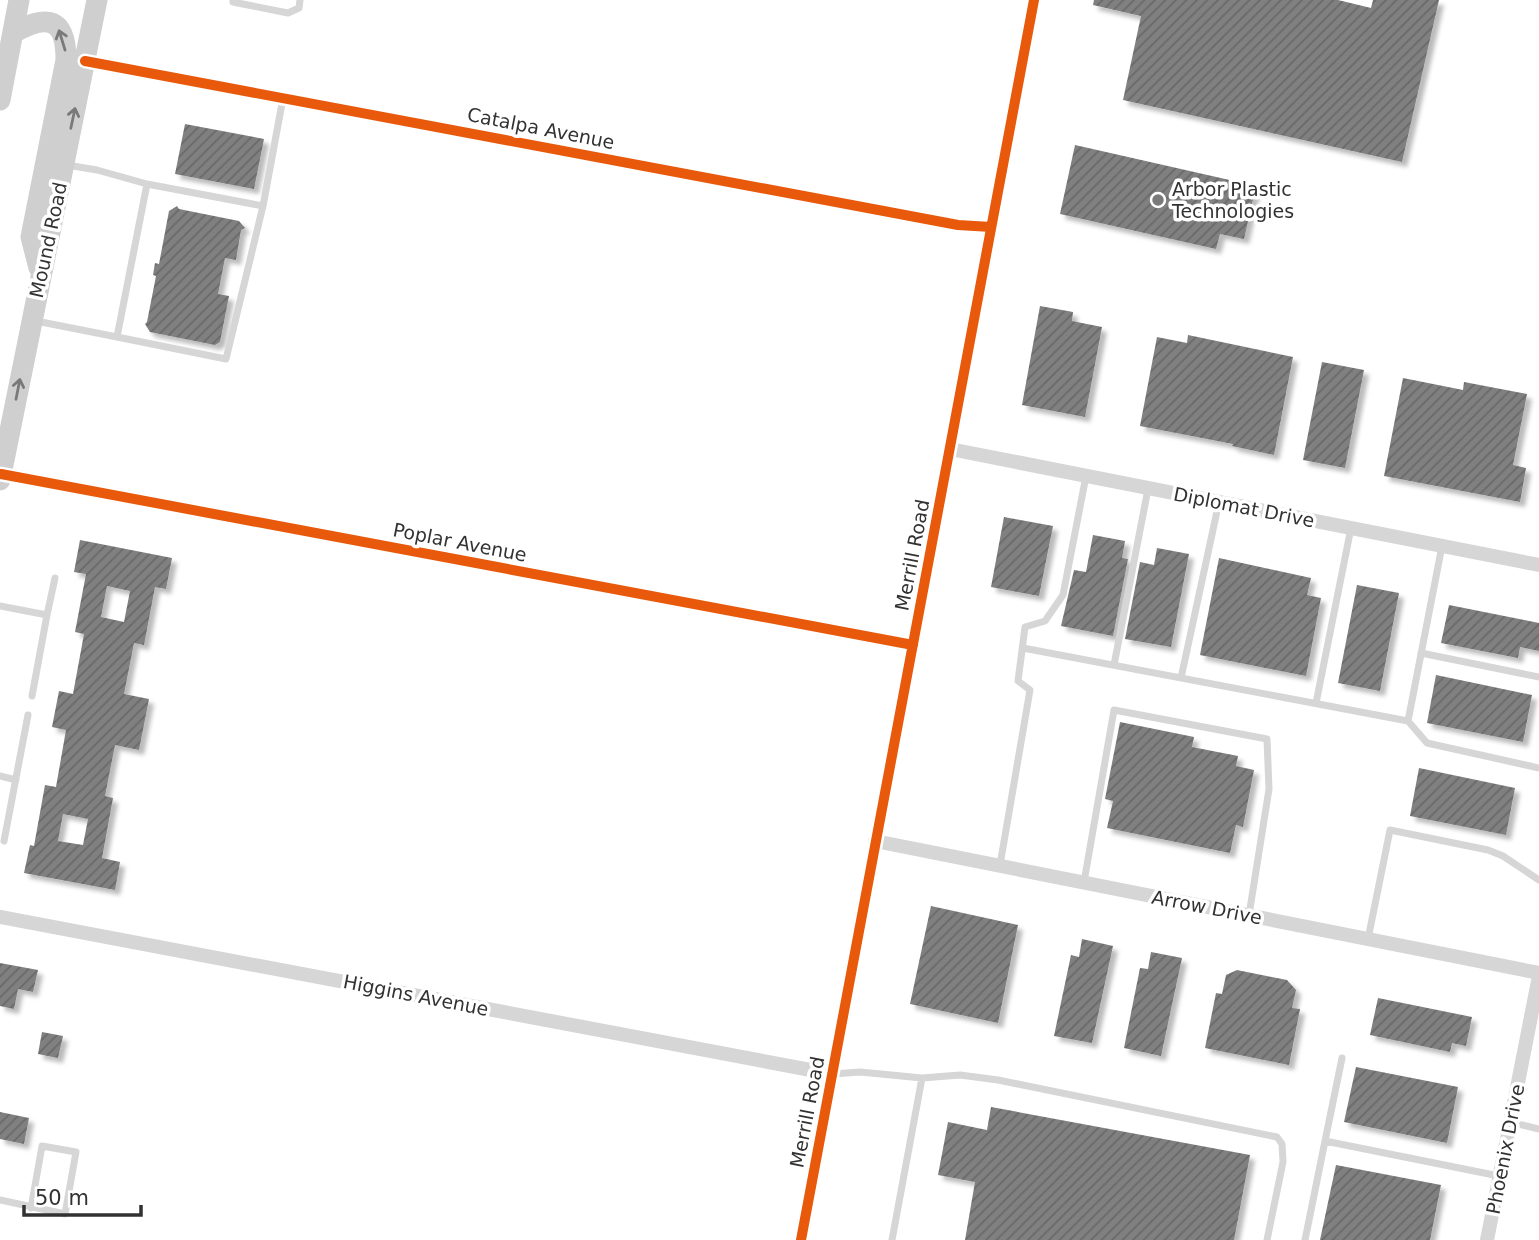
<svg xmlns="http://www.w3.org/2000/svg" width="1539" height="1240" font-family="'DejaVu Sans',sans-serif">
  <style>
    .building { fill: url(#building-hatch); fill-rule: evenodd; filter: url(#shadow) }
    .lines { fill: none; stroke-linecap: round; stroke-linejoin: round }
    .service { stroke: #d6d6d6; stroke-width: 7 }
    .minor { stroke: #d6d6d6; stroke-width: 14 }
    .secondary { stroke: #cfcfcf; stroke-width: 21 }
    .cycleway-casing { stroke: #fff; stroke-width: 15 }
    .cycleway { stroke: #e8590c; stroke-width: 10 }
    .oneway { stroke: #797979 }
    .poi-dot { fill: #7a7a7a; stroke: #fff; stroke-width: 2.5 }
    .labels { text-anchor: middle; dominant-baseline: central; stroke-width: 7; stroke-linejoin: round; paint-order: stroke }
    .street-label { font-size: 19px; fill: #323232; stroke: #fff }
    .poi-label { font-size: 19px; fill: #323232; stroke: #fff; text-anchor: start }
  </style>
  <defs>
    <pattern id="building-hatch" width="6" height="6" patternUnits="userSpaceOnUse" patternTransform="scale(1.75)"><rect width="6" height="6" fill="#808080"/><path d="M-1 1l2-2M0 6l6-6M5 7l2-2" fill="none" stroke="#696969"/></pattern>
    <filter id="shadow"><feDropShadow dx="5" dy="5" stdDeviation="2" flood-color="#0004"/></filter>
  </defs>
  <rect width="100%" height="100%" fill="#fff"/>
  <path class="building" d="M1094,0H1338L1371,8L1373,0H1439L1402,162L1123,100L1141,16L1093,5Z
    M185,124L264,139L254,189L175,174Z
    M1075,145L1256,186L1244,239L1220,234L1216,249L1060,214Z
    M177,206L179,209L239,221L245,228L241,230L236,260L225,258L218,294L229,296L220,342L215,345L150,332L145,324L147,322L156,276L153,275L155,263L159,264L169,211Z
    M1040,306L1073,312L1072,321L1102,327L1085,417L1022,405Z
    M1188,335L1293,357L1274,455L1232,446L1233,444L1140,426L1157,337L1187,343Z
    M1322,362L1364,370L1345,468L1303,460Z
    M1403,378L1463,390L1464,382L1527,394L1513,465L1526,468L1520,502L1384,476Z
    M1004,517L1053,526L1039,596L991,587Z
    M1093,535L1125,541L1122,558L1128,559L1113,636L1061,626L1074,570L1086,572Z
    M80,540L172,558L166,589L155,587L144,645L134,643L124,694L149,699L139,750L115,745L105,796L113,798L102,858L120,862L115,890L24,873L30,845L34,846L45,785L56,787L66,730L52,727L59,691L73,694L84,634L75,632L86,574L74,572ZM107,586L130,591L124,622L101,617ZM63,814L88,819L83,845L58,841Z
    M1157,548L1189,554L1171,647L1125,639L1140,562L1154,565Z
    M1219,558L1311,578L1307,595L1321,598L1306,676L1200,655Z
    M1357,585L1399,593L1380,691L1338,683Z
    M1449,605L1539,623V651L1520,647L1518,658L1441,643Z
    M1436,675L1532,695L1523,742L1427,723Z
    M1120,722L1194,737L1192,747L1238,756L1236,766L1254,770L1243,827L1236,825L1230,853L1107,828L1113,801L1105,799Z
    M1419,768L1515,788L1506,835L1410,816Z
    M931,906L1018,925L998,1023L910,1004Z
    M1082,939L1113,946L1092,1043L1054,1036L1071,955L1079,957Z
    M1151,952L1182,958L1161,1056L1124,1048L1140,968L1148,969Z
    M0,963L38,970L33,992L18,989L14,1009L0,1006Z
    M1237,970L1287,980L1296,990L1292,1008L1300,1009L1289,1065L1205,1048L1216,993L1222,994L1226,975Z
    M1378,998L1472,1017L1466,1046L1452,1043L1450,1052L1370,1035Z
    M42,1032L63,1036L58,1058L38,1054Z
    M1356,1067L1458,1087L1447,1143L1344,1122Z
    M991,1107L1250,1155L1234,1240H965L975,1182L938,1175L948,1122L987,1130Z
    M0,1112L29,1118L24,1144L0,1139Z
    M1336,1165L1441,1185L1430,1240H1320Z"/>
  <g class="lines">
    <path class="service" d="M233,0V2L288,13L299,8L300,0
      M147,184L263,206L283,98
      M36,321L117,337L147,184L97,170L67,165
      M117,337L226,359L263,206
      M0,606L47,615L32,696
      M47,615L55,578
      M1023,648L1408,721L1427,743L1539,768
      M1421,653L1539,677
      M1114,665L1148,489
      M1181,678L1219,502
      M1316,703L1351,528
      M1408,721L1442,546
      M0,776L16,780
      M4,841L28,715
      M1000,865L1030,690L1018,681L1025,627L1045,621L1063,595L1086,476
      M1084,882L1114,710L1267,739L1269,789L1249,915
      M1368,939L1390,830L1488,850L1503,856L1539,880
      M1342,1058L1325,1141L1499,1176
      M833,1074L860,1072L922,1078L960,1075L998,1080L1277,1137L1282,1144L1283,1162L1267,1240
      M1510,1122L1539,1129
      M0,1200L65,1214L76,1152L42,1146L31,1208
      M892,1240L922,1078
      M1305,1240L1325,1141"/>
    <path class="minor" d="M85,61L958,225L991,227
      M950,449L1539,565
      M1,474L913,645
      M875,841L1539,973
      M0,917L832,1074
      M801,1240L1034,0
      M1487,1240L1539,976"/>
    <path class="secondary" d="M13,33C47,14 66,17 66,60L31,237L39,268
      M0,100L19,0
      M0,480L97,0"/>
    <g class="cycleway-casing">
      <path id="cycleway" d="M85,61L958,225L991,227
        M1,474L913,645
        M801,1240L1034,0"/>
    </g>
    <use href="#cycleway" class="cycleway"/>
  </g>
  <defs><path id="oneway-shaft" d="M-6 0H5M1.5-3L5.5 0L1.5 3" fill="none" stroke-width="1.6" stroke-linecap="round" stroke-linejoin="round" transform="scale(1.75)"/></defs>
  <g class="oneway">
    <use href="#oneway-shaft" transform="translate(62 40) rotate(-107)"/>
    <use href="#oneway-shaft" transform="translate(73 118) rotate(-78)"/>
    <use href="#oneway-shaft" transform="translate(18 389) rotate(-79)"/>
  </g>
  <circle class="poi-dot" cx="1158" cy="200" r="7"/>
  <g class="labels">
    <g class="street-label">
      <text transform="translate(541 128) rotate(11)">Catalpa Avenue</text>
      <text transform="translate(48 240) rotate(-78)">Mound Road</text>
      <text transform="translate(1244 507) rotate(11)">Diplomat Drive</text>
      <text transform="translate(460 542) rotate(11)">Poplar Avenue</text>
      <text transform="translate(912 555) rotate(-79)">Merrill Road</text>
      <text transform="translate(1207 907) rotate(11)">Arrow Drive</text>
      <text transform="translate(416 995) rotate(11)">Higgins Avenue</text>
      <text transform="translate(807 1112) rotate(-79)">Merrill Road</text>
      <text transform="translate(1505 1149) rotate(-79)">Phoenix Drive</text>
    </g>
    <g class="poi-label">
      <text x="1172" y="189">Arbor Plastic<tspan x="1172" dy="22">Technologies</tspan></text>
    </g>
  </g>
  <path d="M24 1205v10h117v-10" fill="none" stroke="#323232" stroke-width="3.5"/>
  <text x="35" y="1205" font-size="21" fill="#323232" stroke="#ffffff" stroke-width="5" paint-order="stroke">50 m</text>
</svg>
